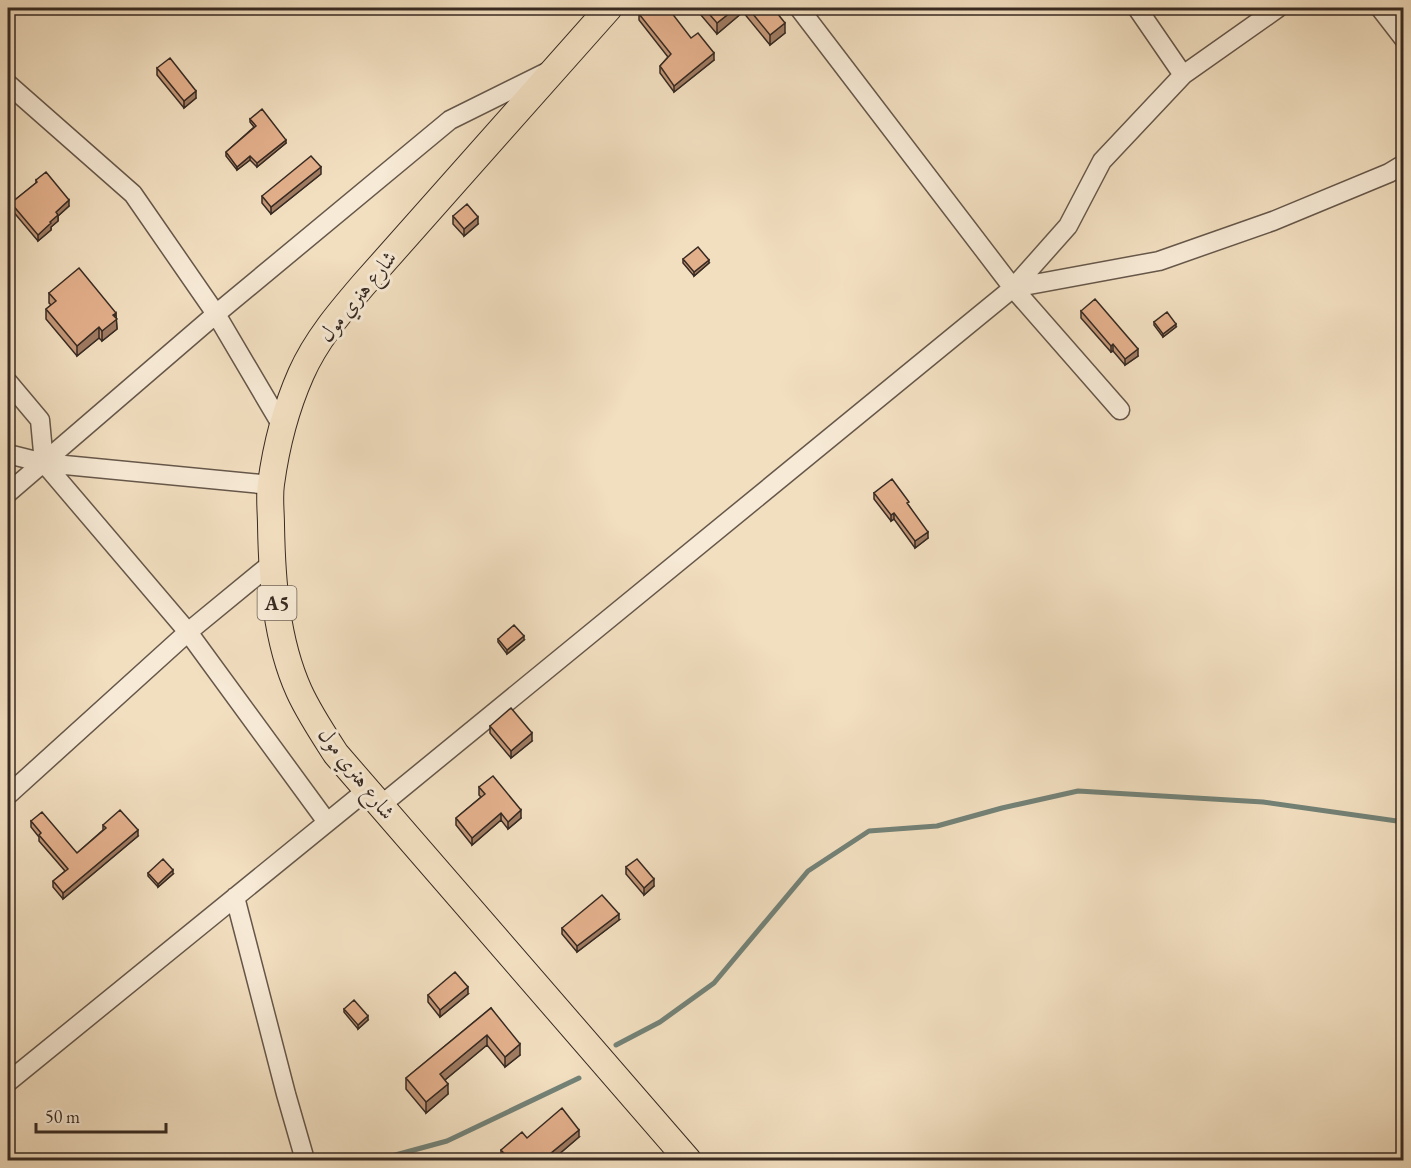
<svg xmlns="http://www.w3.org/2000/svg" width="1411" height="1168" font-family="'EB Garamond',Amiri,serif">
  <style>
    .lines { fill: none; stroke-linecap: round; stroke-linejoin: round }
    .stream { stroke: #738277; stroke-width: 5 }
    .minor-casing { stroke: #66574a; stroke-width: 21 }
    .highway-casing { stroke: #372a22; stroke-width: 28 }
    .minor { stroke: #f7ead6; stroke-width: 18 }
    .highway { stroke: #f2dfc0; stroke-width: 26 }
    .wall { fill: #c39778; stroke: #372a22; stroke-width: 1.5 }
    .shaded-wall { fill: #9f7b62; stroke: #372a22; stroke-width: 1.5 }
    .building { fill: #e3b08c; stroke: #372a22; stroke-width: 1.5 }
    .labels { text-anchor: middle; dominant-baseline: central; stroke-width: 6; stroke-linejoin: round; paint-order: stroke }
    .shield { fill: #f7ead6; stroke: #716458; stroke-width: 1.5 }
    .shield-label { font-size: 20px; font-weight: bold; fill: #372a22 }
    .street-label { font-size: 21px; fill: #372a22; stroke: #f7ead6 }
  </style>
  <rect width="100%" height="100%" fill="#f2dfc0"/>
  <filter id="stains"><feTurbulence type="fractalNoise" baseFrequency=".00333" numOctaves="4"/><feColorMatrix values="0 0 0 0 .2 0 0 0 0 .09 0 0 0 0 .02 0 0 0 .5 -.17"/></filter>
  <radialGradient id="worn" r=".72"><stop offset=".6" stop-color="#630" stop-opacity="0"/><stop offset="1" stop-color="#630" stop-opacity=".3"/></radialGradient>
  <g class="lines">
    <path class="stream" d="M616,1045L660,1022L714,983L808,871L869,831L937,826L1002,808L1078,791L1263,802L1404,822
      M377,1160L447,1141L579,1078"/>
    <g class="minor-casing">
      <path id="minor" d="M799,8L1013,288L1120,410
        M1137,8L1183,75
        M1380,8L1404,39
        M8,84L133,194L216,314L282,426
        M1013,288L1159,261L1273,221L1389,173L1404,164
        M8,382L40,420L44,463L271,485
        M8,454L44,463L188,632L327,822
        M8,493L216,314L450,120L547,72
        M8,795L188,632L272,563
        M380,806L1013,288L1068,226L1102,161L1183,75L1278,8
        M235,897L286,1094L305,1160
        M8,1082L367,790"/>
    </g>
    <g class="highway-casing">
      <path id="highway" d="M609,8L364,284C340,312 316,340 301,374C286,408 276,447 271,484C269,497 271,512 271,525C272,580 276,640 299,691C309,713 323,734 336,754L688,1160"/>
    </g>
    <use href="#minor" class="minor"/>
    <use href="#highway" class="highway"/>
  </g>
  <path class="wall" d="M695,8H773L785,33L770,45L743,12L717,34Z
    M639,14L714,60L674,92L660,73V66L668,57L639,20Z
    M157,68L196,98L184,108L157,75Z
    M250,119L286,143L257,167L250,160L237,170L226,156V152L254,127L250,122Z
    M321,174L271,214L262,203V196Z
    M36,180L69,206L58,216V221L51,227V230L38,241L11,209V203L36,183Z
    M453,216L478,224L464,236L453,224Z
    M683,259L709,263L694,276L683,263Z
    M49,293L116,318L117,329L102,341L99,338L77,356L46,319V309L51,305L49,303Z
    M1081,311L1138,356L1125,365L1113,351L1111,352L1081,318Z
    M1154,322L1176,327L1163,337L1154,325Z
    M874,493L909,506L928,538L915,548L894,519L891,521L874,499Z
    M498,639L524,640L507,654L498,642Z
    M490,726L532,741L511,758L490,733Z
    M479,787L521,818L508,829L501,820L472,845L456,825V818L481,797L479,795Z
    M31,821L77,853L103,830V825L138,836L63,899L53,887V881L65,871L39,841V837L31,827Z
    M626,867L654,886L644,895L626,874Z
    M148,873L173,874L158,887L148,876Z
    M619,920L577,952L562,934V928Z
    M468,994L440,1017L428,1002V995Z
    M491,1008L520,1055L505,1067L487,1045L445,1080L448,1094L426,1113L406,1089V1078Z
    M344,1009L368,1020L358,1029L344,1012Z
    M579,1137L551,1161H504L501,1157V1150L527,1138Z"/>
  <path class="shaded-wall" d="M736,8H743V12L717,34V23Z
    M785,23V33L770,45V35Z
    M714,53V60L674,92V86Z
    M196,91V98L184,108V101Z
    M286,140V143L257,167V163Z
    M250,156V160L237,170V167Z
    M321,167V174L271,214V207Z
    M69,200V206L58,216V221L51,227V230L38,241V235L50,222L56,212Z
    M478,217V224L464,236V229Z
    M709,260V263L694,276V272Z
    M12,269V276L8,280V272Z
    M116,313L117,329L102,341V331Z
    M1176,324V327L1163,337V334Z
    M99,327V338L77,356V346Z
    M1113,344V351L1111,352V346Z
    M1138,349V356L1125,365V359Z
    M894,513V519L891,521V515Z
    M928,532V538L915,548V541Z
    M524,636V640L507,654V650Z
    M532,733V741L511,758V751Z
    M521,810V818L508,829V822Z
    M501,813V820L472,845V838Z
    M138,830V836L63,899V893Z
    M173,870V874L158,887V884Z
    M654,879V886L644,895V888Z
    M619,914V920L577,952V946Z
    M468,987V994L440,1017V1010Z
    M368,1016V1020L358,1029V1025Z
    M487,1035V1045L440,1084V1074Z
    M520,1044V1055L505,1067V1057Z
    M448,1084V1094L426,1113V1102Z
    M579,1130V1137L551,1161H545V1158Z"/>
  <path class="building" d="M647,8H668L691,38L698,33L714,53L674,86L660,66L671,54L639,14Z
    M704,8H736L717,23Z
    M748,8H773L785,23L770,35Z
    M170,58L196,91L184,101L157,68Z
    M262,109L286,140L257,163L250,156L237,167L226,152L256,126L250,119Z
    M311,156L321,167L271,207L262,196Z
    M46,172L69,200L56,212L58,215L50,222L51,223L38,235L11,203L37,182L36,180Z
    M467,204L478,217L464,229L453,216Z
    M698,247L709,260L694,272L683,259Z
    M8,263L12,269L8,272Z
    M79,268L116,313L113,315L117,319L102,331L99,327L77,346L46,309L56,301L49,293Z
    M1095,299L1138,349L1125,359L1113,344L1111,346L1081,311Z
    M1167,312L1176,324L1163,334L1154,322Z
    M892,479L909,502L907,503L928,532L915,541L894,513L891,515L874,493Z
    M514,625L524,636L507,650L498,639Z
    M511,708L532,733L511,751L490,726Z
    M493,776L521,810L508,822L501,813L472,838L456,818L485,794L479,787Z
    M120,810L138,830L63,893L53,881L68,869L39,835L41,833L31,821L42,812L77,853L106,828L103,825Z
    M163,859L173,870L158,884L148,873Z
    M637,859L654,879L644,888L626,867Z
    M602,895L619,914L577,946L562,928Z
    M455,972L468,987L440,1010L428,995Z
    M354,1000L368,1016L358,1025L344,1009Z
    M491,1008L520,1044L505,1057L487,1035L440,1074L448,1084L426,1102L406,1078Z
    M562,1108L579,1130L545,1158L546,1161H511L501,1150L522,1132L527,1138Z"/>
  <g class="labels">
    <rect class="shield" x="257.5" y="586" width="39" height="34" rx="4.5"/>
    <g class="shield-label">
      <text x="277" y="603">A5</text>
    </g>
    <g class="street-label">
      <text transform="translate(357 296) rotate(-51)">شارع هنري مول</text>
      <text transform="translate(357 773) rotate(52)">شارع هنري مول</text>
    </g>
  </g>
  <rect width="1411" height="1168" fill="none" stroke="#f2dfc0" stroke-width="30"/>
  <rect x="9" y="9" width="1393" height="1150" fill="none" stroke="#372a22" stroke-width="3"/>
  <rect x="15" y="15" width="1381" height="1138" fill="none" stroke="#372a22" stroke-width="1.5"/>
  <path d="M36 1123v9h130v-9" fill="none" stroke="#372a22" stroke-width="3"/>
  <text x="45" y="1123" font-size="18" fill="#372a22" stroke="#f7ead6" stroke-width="4.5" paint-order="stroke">50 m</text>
  <rect width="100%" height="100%" filter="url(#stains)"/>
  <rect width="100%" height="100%" fill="url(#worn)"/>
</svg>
